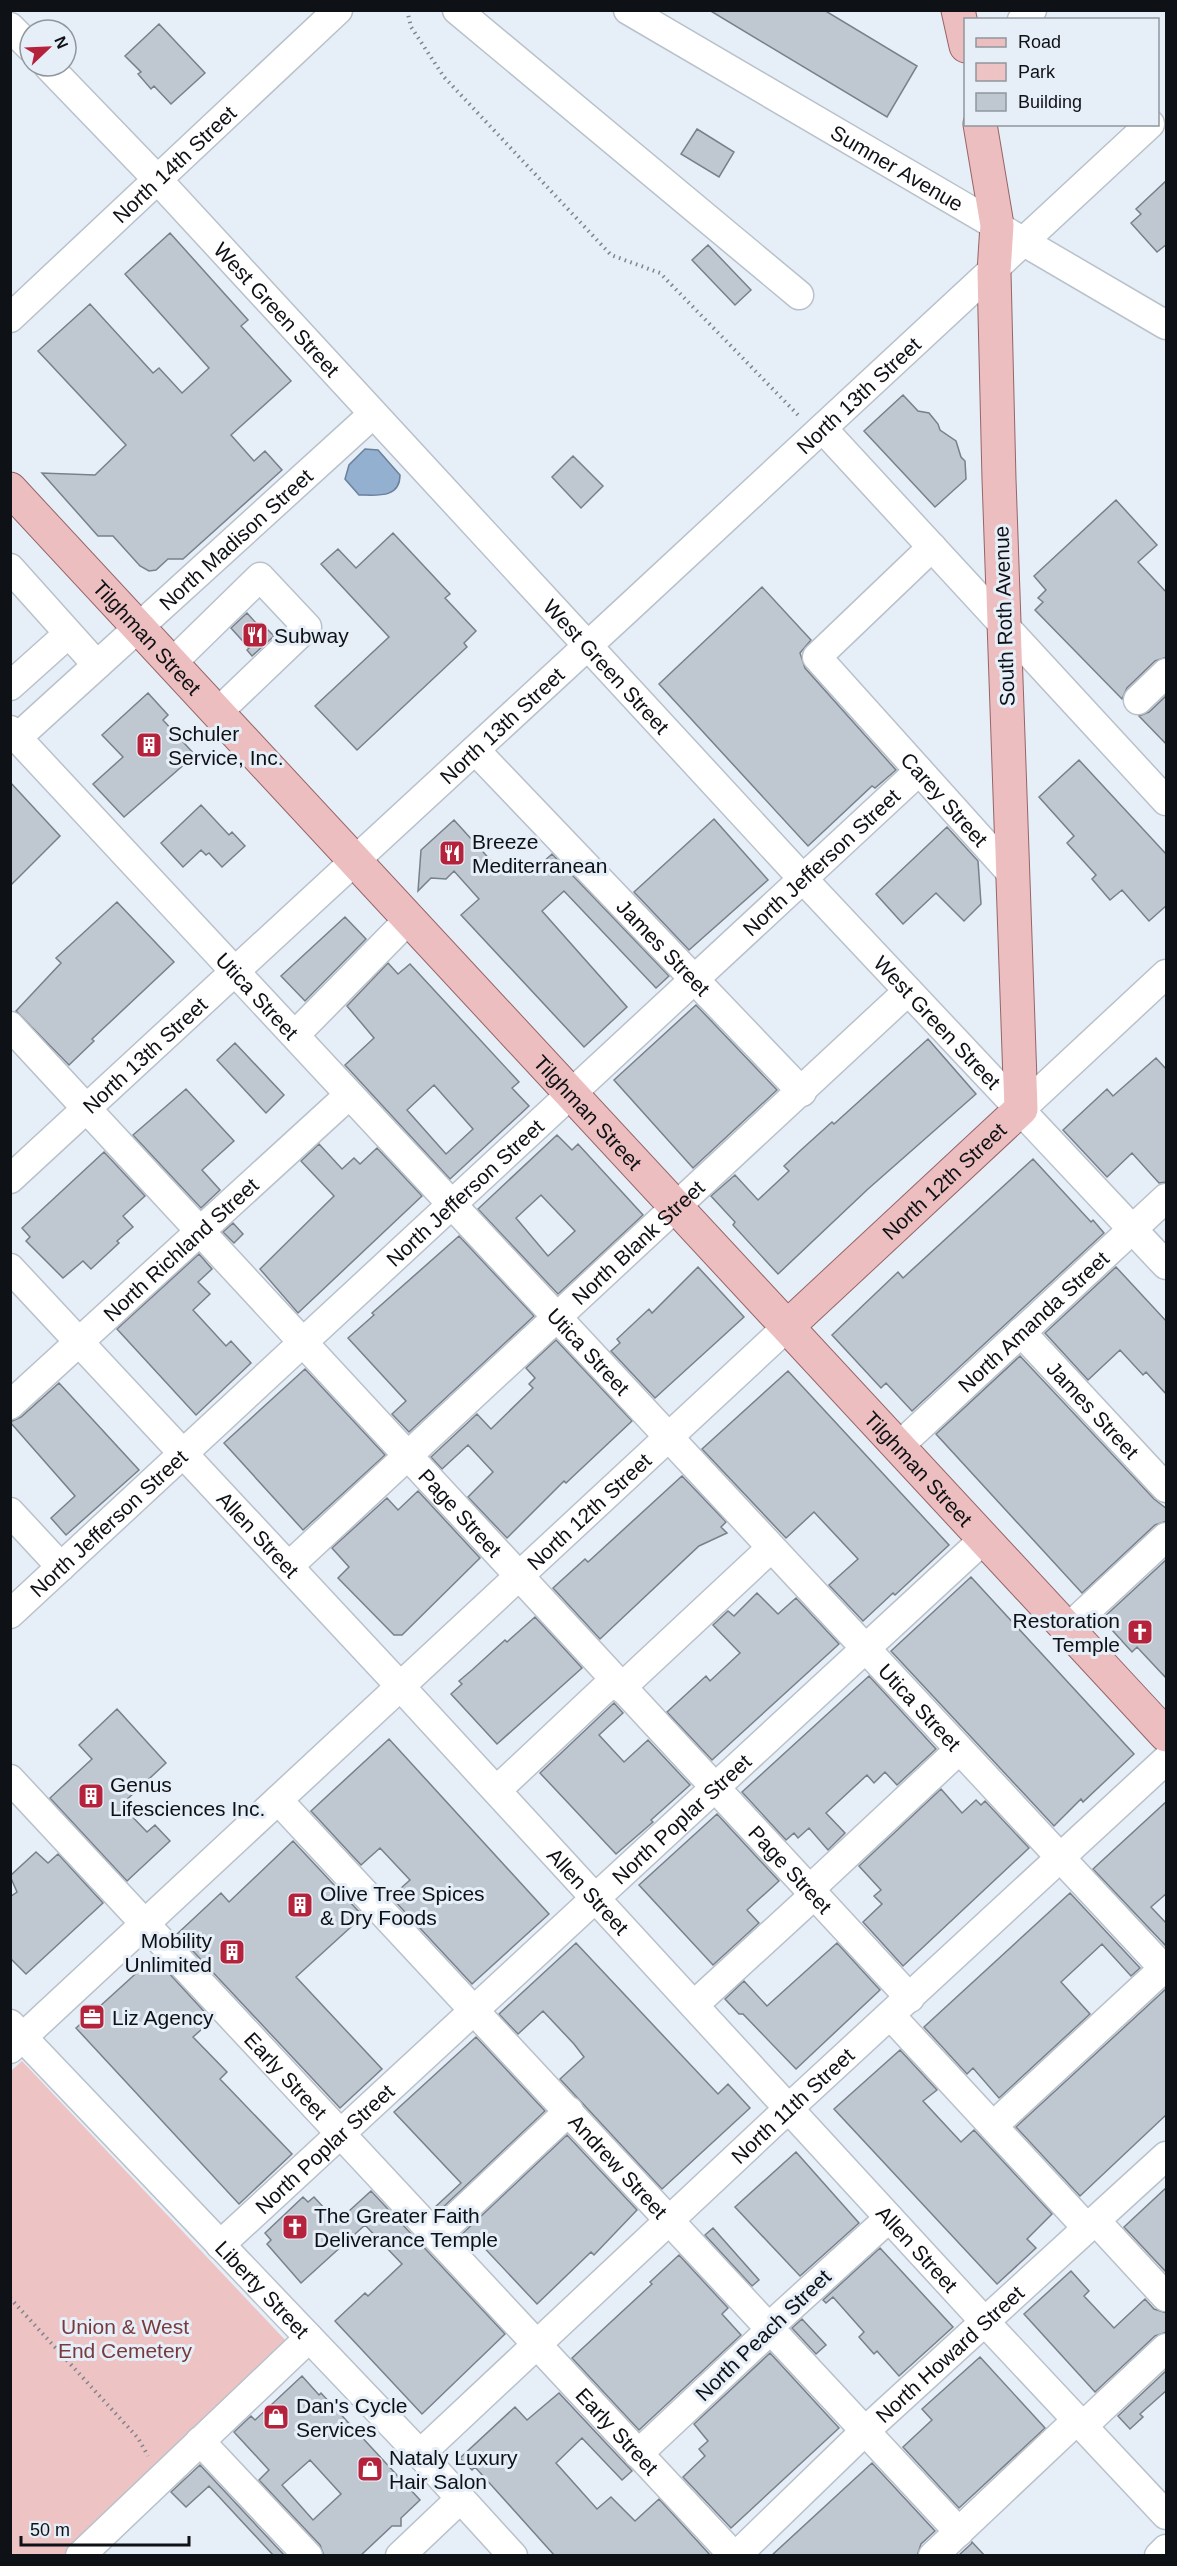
<svg xmlns="http://www.w3.org/2000/svg" width="1177" height="2566" font-family="Helvetica,sans-serif">
  <style>
    .green { fill: #edc3c3 }
    .water { fill: #93b0d1; stroke: #6b8099; stroke-width: 1.5 }
    .building { fill: #bfc7d1; stroke: #788089; stroke-width: 1.5; fill-rule: evenodd }
    .lines { fill: none; stroke-linecap: round; stroke-linejoin: round }
    .minor-casing { stroke: #b9c1cb; stroke-width: 31 }
    .major-casing { stroke: #966568; stroke-width: 35 }
    .path { stroke: #80858d; stroke-width: 4; stroke-dasharray: 1.5 4.5; stroke-linecap: butt }
    .minor { stroke: #fff; stroke-width: 28 }
    .major { stroke: #ecbebf; stroke-width: 33 }
    .labels { text-anchor: middle; dominant-baseline: central; stroke-width: 6; stroke-linejoin: round; paint-order: stroke }
    .street-label { font-size: 21px; fill: #0e1115; stroke: #e6eef8 }
    .poi-label { font-size: 21px; fill: #0e1115; stroke: #e6eef8; text-anchor: start }
    .park-label { font-size: 21px; fill: #783a3d; stroke: #e6eef8 }
  </style>
  <rect width="100%" height="100%" fill="#e6eef8"/>
  <path class="green" d="M22,2061L287,2342L65,2555L11,2556L10,2072Z"/>
  <path class="water" d="M365,449L378,450L400,475C400,499 376,495 359,495L345,479L349,465Z"/>
  <path class="building" d="M709,10H824L917,66L887,117Z
    M159,24L205,73L171,104L154,86L151,89L138,74L141,72L125,56Z
    M697,129L734,152L719,177L681,154Z
    M1167,180V244L1157,252L1131,223L1141,214L1136,209Z
    M170,233L248,320L241,326L291,381L231,435L254,461L265,451L282,470L183,559H168L156,570L149,571L140,566L113,536H98L42,473L95,475L126,445L38,351L90,304L153,373L159,368L182,393L209,368L125,274Z
    M708,245L751,290L735,305L692,260Z
    M903,395L918,411L929,413L938,424L940,430L956,441L961,457L965,461L966,479L935,507L864,431Z
    M573,456L603,486L581,508L552,477Z
    M1116,500L1157,545L1138,562L1167,593V657L1155,661L1127,688L1122,699L1035,610L1043,602L1038,598L1046,590L1034,576Z
    M393,533L450,594L445,598L476,631L464,643L467,647L357,750L315,706L389,637L321,564L338,549L356,568Z
    M762,587L811,640L800,653L805,668L896,770L875,788L872,786L808,846L659,684Z
    M247,613L265,633L268,630L274,636L252,656L247,650L249,648L231,628Z
    M148,693L168,715L163,720L195,755L124,817L93,784L123,757L102,735Z
    M1167,695V745L1139,716L1149,712Z
    M1079,760L1167,855V905L1149,921L1122,890L1110,900L1092,879L1096,875L1067,843L1074,836L1039,797Z
    M10,782L60,836L10,886Z
    M201,805L229,835L232,832L245,846L222,867L209,853L206,855L201,850L183,867L161,843Z
    M714,819L768,880L689,950L634,892Z
    M454,820L504,875L518,861L530,874L552,854L669,976L656,988L564,891L542,911L627,1007L584,1047L461,915L479,899L454,871L446,879L431,878L418,891L421,850Z
    M947,827L978,861L981,904L964,921L936,893L903,924L876,894Z
    M117,902L174,962L92,1039L94,1041L69,1065L16,1011L61,963L56,958Z
    M345,917L366,939L305,1001L281,976Z
    M388,963L398,974L410,964L519,1082L512,1088L529,1106L450,1179L345,1065L374,1038L347,1006ZM434,1085L473,1129L446,1154L407,1110Z
    M696,1005L777,1090L693,1168L614,1080Z
    M928,1039L976,1094L868,1189L778,1274L733,1225L735,1222L711,1196L735,1175L758,1200L789,1171L784,1166L801,1150L832,1122L834,1124L855,1105Z
    M235,1043L284,1095L266,1113L217,1060Z
    M1156,1058L1167,1070V1182L1159,1183L1132,1153L1107,1177L1063,1130L1107,1089L1113,1096Z
    M186,1089L234,1141L202,1170L220,1190L201,1208L133,1135Z
    M557,1135L572,1150L578,1144L643,1215L558,1294L478,1209ZM541,1195L575,1231L548,1256L516,1218Z
    M319,1144L342,1169L354,1158L360,1164L377,1148L422,1196L298,1313L260,1269L334,1196L301,1161Z
    M104,1152L145,1196L123,1216L133,1227L117,1241L119,1243L91,1269L83,1261L63,1278L26,1241L30,1237L22,1228Z
    M1033,1159L1091,1222L1093,1220L1104,1233L912,1411L886,1383L881,1388L832,1335L898,1272L903,1278Z
    M233,1223L243,1234L234,1243L223,1232Z
    M459,1236L534,1316L409,1432L392,1414L406,1401L348,1338L374,1315L372,1313Z
    M199,1254L212,1269L198,1282L210,1294L193,1310L226,1346L231,1341L251,1363L196,1415L117,1329Z
    M698,1267L744,1317L655,1398L611,1351L620,1343L617,1339L649,1309L652,1313Z
    M1116,1267L1167,1322V1395L1146,1372L1143,1375L1120,1350L1088,1380L1045,1333Z
    M556,1340L632,1421L566,1483L564,1481L507,1538L468,1497L493,1472L468,1445L442,1469L431,1457L477,1414L491,1429L533,1388L529,1384L535,1378L526,1368Z
    M1020,1356L1154,1499L1167,1509V1521L1155,1525L1082,1593L936,1434Z
    M305,1369L385,1455L303,1530L224,1443Z
    M788,1371L949,1545L895,1595L893,1593L863,1621L829,1585L858,1559L814,1512L786,1538L702,1449Z
    M59,1383L139,1470L66,1535L51,1518L75,1496L10,1422L21,1417Z
    M682,1476L726,1522L721,1527L727,1533L699,1546L600,1639L553,1588L585,1559L588,1562Z
    M418,1491L480,1558L402,1635H394L338,1578L349,1567L332,1548L387,1498L398,1510Z
    M1167,1559V1679L1137,1647L1132,1652L1102,1619Z
    M971,1577L1134,1754L1083,1802L1081,1799L1054,1826L891,1651Z
    M757,1593L778,1614L796,1598L839,1644L712,1760L667,1712L706,1676L710,1681L740,1653L713,1625L728,1611L734,1616Z
    M535,1617L582,1668L497,1744L451,1694L462,1684L459,1681L472,1670L505,1640L507,1642Z
    M869,1676L936,1749L897,1785L885,1772L874,1783L867,1775L826,1813L845,1833L828,1850L809,1828L798,1838L794,1833L786,1840L742,1792Z
    M614,1703L623,1713L599,1735L624,1762L648,1740L690,1785L651,1820L653,1822L616,1854L540,1773Z
    M117,1709L166,1763L121,1805L147,1832L155,1825L170,1841L127,1881L50,1798L92,1759L79,1745Z
    M389,1739L549,1914L472,1984L391,1897L410,1880L380,1848L361,1865L311,1811Z
    M941,1789L962,1813L976,1800L981,1805L985,1801L1029,1848L903,1966L863,1922L882,1904L874,1896L881,1890L859,1866Z
    M1167,1801V1893L1151,1907L1167,1924V1947L1093,1869Z
    M717,1814L779,1881L747,1910L759,1923L713,1965L639,1885Z
    M293,1841L363,1916L296,1977L382,2069L340,2108L177,1934L221,1893L229,1902Z
    M36,1852L48,1863L58,1854L103,1903L26,1974L10,1958V1897L17,1892L10,1876Z
    M1070,1893L1140,1968L1131,1976L1102,1944L1074,1970L1061,1982L1090,2014L999,2098L973,2068L967,2074L924,2027Z
    M576,1943L718,2094L728,2084L750,2108L662,2189L560,2079L584,2057L574,2044L543,2011L518,2034L499,2014Z
    M837,1943L880,1990L796,2069L743,2014H739L725,1999L744,1981L767,2006Z
    M154,1957L212,2020L193,2037L227,2072L220,2079L292,2154L239,2204L76,2028Z
    M1167,1988V2114L1080,2196L1016,2127Z
    M476,2037L545,2111L437,2213L433,2209L461,2183L394,2112Z
    M900,2050L937,2090L923,2101L961,2142L974,2130L1052,2214L1027,2239L1036,2248L997,2284L834,2109Z
    M567,2135L637,2210L594,2255L591,2252L537,2304L475,2238L467,2245L459,2237Z
    M796,2152L859,2223L800,2276L735,2207Z
    M1167,2187V2273L1124,2227Z
    M371,2191L505,2334L422,2414L335,2321L365,2293L368,2296L402,2264L365,2225L301,2283L267,2244L271,2240L265,2233L303,2197L308,2202L314,2197L337,2222Z
    M713,2228L759,2280L752,2286L705,2235Z
    M880,2248L953,2327L899,2376L877,2351L874,2354L859,2337L864,2332L833,2297L826,2303L823,2300Z
    M679,2255L728,2308L722,2314L741,2335L639,2430L572,2358L652,2284L650,2282Z
    M1071,2271L1089,2291L1084,2296L1114,2328L1145,2299L1154,2309L1167,2313V2332L1155,2336L1095,2392L1024,2314Z
    M802,2319L826,2345L816,2354L792,2328Z
    M770,2353L839,2428L731,2528L683,2477L705,2456L699,2449L708,2441L694,2424Z
    M980,2357L1045,2428L959,2508L903,2447L932,2420L922,2409Z
    M1167,2370V2390L1140,2414L1143,2417L1130,2429L1118,2416Z
    M302,2376L319,2395L321,2393L420,2500L401,2518V2526H392L360,2556H324L320,2545L259,2480L269,2470L234,2432L251,2416L255,2420ZM310,2460L341,2494L313,2520L282,2485Z
    M559,2393L632,2471L622,2480L582,2438L556,2463L597,2509L611,2497L635,2521L659,2499L711,2556H555L475,2467L472,2470L460,2458L515,2407L527,2420Z
    M872,2463L935,2531L921,2544L917,2556H771Z
    M200,2465L285,2556H274L209,2486L186,2507L171,2492Z
    M972,2542L985,2556H958L971,2544Z"/>
  <g class="lines">
    <g class="minor-casing">
      <g id="minor">
        <path d="M457,10L799,295"/>
        <path id="s1" d="M628,10L1166,325"/>
        <path d="M1022,20L1032,10"/>
        <path d="M10,27L30,47"/>
        <path id="s2" d="M48,66L157,179L803,879L1166,1265"/>
        <path id="s3" d="M10,318L338,10"/>
        <path d="M823,429L1166,801"/>
        <path id="s4" d="M932,547L817,657L1012,874"/>
        <path d="M10,568L97,665"/>
        <path d="M172,663L260,577L307,627L218,712"/>
        <path d="M10,686L68,634"/>
        <path d="M1138,700L1166,673"/>
        <path id="s5" d="M10,730L1166,1971"/>
        <path id="s6" d="M18,737L373,414"/>
        <path id="s7" d="M475,750L802,1092"/>
        <path id="s8" d="M10,1026L910,1998"/>
        <path d="M295,1035L409,919"/>
        <path d="M1021,1109L1166,974"/>
        <path id="s9" d="M10,1179C391,828 771,477 1150,124"/>
        <path id="s10" d="M10,1268L400,1686L985,2322L1166,2515"/>
        <path id="s11" d="M1021,1332L1166,1488"/>
        <path id="s12" d="M10,1405L349,1095"/>
        <path id="s13" d="M899,1446L1166,1198"/>
        <path d="M10,1512L61,1567"/>
        <path id="s14" d="M289,1566L908,991"/>
        <path id="s15" d="M10,1614L919,771"/>
        <path d="M1068,1628L1166,1537"/>
        <path d="M621,1688L771,1548"/>
        <path id="s16" d="M10,1779L734,2556"/>
        <path d="M497,1790L614,1680"/>
        <path id="s17" d="M278,1800L959,2532"/>
        <path d="M809,1890L959,1750"/>
        <path d="M694,2005L814,1895"/>
        <path d="M891,2016L1087,2228"/>
        <path id="s18" d="M10,2024L420,2454L513,2556"/>
        <path id="s19" d="M10,2049L788,1326"/>
        <path d="M993,2126L1164,1968"/>
        <path d="M1096,2221L1166,2297"/>
        <path d="M436,2236L569,2111"/>
        <path id="s20" d="M220,2245L984,1539"/>
        <path d="M1083,2426L1166,2348"/>
        <path d="M200,2441L308,2556"/>
        <path id="s21" d="M420,2454L789,2108L1166,1760"/>
        <path d="M638,2454L766,2334L769,2327L889,2218"/>
        <path d="M80,2556L309,2338"/>
        <path d="M400,2556L460,2499"/>
        <path id="s22" d="M736,2556L865,2431L1166,2156"/>
        <path d="M933,2556L1077,2420"/>
        <path d="M1159,2556L1166,2549"/>
      </g>
    </g>
    <g class="major-casing">
      <g id="major">
        <path d="M958,10L966,46"/>
        <path id="s23" d="M10,489L1166,1735"/>
        <path id="s24" d="M788,1326L1021,1109L999,479L994,272L997,225L980,124"/>
      </g>
    </g>
    <path class="path" d="M407,10L411,27L444,77L611,255L660,273L799,416
      M10,2298L138,2438L148,2456"/>
    <use href="#minor" class="minor"/>
    <use href="#major" class="major"/>
  </g>
  <defs>
    <g id="restaurant-square" transform="scale(1.35)"><rect x="-9" y="-9" width="18" height="18" rx="4" fill="#b5223c" stroke="#e6eef8"/><path d="M-5-6h1v4h1v-4h1v4h1v-4h1v5L-1.5 .5V6h-2V.5L-5-1ZM5-6V6H3V1.5H1.5Q1.5-4 5-6Z" fill="#fff"/></g>
    <g id="building-square" transform="scale(1.35)"><rect x="-9" y="-9" width="18" height="18" rx="4" fill="#b5223c" stroke="#e6eef8"/><path d="M-4-6H4V6H1V3H-1V6H-4ZM-2.5-4.3h1.7v1.8h-1.7ZM.8-4.3h1.7v1.8H.8ZM-2.5-1h1.7V.8h-1.7ZM.8-1h1.7V.8H.8Z" fill="#fff"/></g>
    <g id="church-square" transform="scale(1.35)"><rect x="-9" y="-9" width="18" height="18" rx="4" fill="#b5223c" stroke="#e6eef8"/><path d="M-1.2-6h2.4v3.5h3.3v2.4h-3.3V6h-2.4V-.1h-3.3v-2.4h3.3Z" fill="#fff"/></g>
    <g id="office-square" transform="scale(1.35)"><rect x="-9" y="-9" width="18" height="18" rx="4" fill="#b5223c" stroke="#e6eef8"/><path d="M-6-3h4V-5.5h4V-3h4V5H-6ZM-1-4.5V-3h2v-1.5ZM-6 0V1H6V0Z" fill="#fff"/></g>
    <g id="shop-square" transform="scale(1.35)"><rect x="-9" y="-9" width="18" height="18" rx="4" fill="#b5223c" stroke="#e6eef8"/><path d="M-5-2.5h2.3a2.7 3.5 0 0 1 5.4 0H5L5.5 6h-11ZM-1.5-2.5h3a1.5 2.3 0 0 0-3 0Z" fill="#fff"/></g>
  </defs>
  <g fill-rule="evenodd">
    <use href="#restaurant-square" x="255" y="635"/>
    <use href="#building-square" x="149" y="745"/>
    <use href="#restaurant-square" x="452" y="853"/>
    <use href="#church-square" x="1140" y="1632"/>
    <use href="#building-square" x="91" y="1796"/>
    <use href="#building-square" x="300" y="1905"/>
    <use href="#building-square" x="232" y="1952"/>
    <use href="#office-square" x="92" y="2017"/>
    <use href="#church-square" x="295" y="2227"/>
    <use href="#shop-square" x="276" y="2417"/>
    <use href="#shop-square" x="370" y="2469"/>
  </g>
  <g class="labels">
    <g class="street-label">
      <text stroke="none"><textPath href="#s3" startOffset="225">North 14th Street</textPath></text>
      <text stroke="none"><textPath href="#s1" startOffset="312">Sumner Avenue</textPath></text>
      <text stroke="none"><textPath href="#s2" startOffset="334">West Green Street</textPath></text>
      <text stroke="none"><textPath href="#s9" startOffset="1155">North 13th Street</textPath></text>
      <text stroke="none"><textPath href="#s6" startOffset="294">North Madison Street</textPath></text>
      <text transform="translate(1004 616) rotate(-92)">South Roth Avenue</text>
      <text stroke="none"><textPath href="#s23" startOffset="202">Tilghman Street</textPath></text>
      <text stroke="none"><textPath href="#s2" startOffset="820">West Green Street</textPath></text>
      <text stroke="none"><textPath href="#s9" startOffset="669">North 13th Street</textPath></text>
      <text stroke="none"><textPath href="#s4" startOffset="350">Carey Street</textPath></text>
      <text stroke="none"><textPath href="#s15" startOffset="1106">North Jefferson Street</textPath></text>
      <text stroke="none"><textPath href="#s7" startOffset="273">James Street</textPath></text>
      <text stroke="none"><textPath href="#s5" startOffset="363">Utica Street</textPath></text>
      <text stroke="none"><textPath href="#s2" startOffset="1306">West Green Street</textPath></text>
      <text stroke="none"><textPath href="#s9" startOffset="183">North 13th Street</textPath></text>
      <text stroke="none"><textPath href="#s23" startOffset="850">Tilghman Street</textPath></text>
      <text stroke="none"><textPath href="#s24" startOffset="213">North 12th Street</textPath></text>
      <text stroke="none"><textPath href="#s15" startOffset="620">North Jefferson Street</textPath></text>
      <text stroke="none"><textPath href="#s14" startOffset="476">North Blank Street</textPath></text>
      <text stroke="none"><textPath href="#s12" startOffset="231">North Richland Street</textPath></text>
      <text stroke="none"><textPath href="#s13" startOffset="183">North Amanda Street</textPath></text>
      <text stroke="none"><textPath href="#s5" startOffset="849">Utica Street</textPath></text>
      <text stroke="none"><textPath href="#s11" startOffset="106">James Street</textPath></text>
      <text stroke="none"><textPath href="#s23" startOffset="1336">Tilghman Street</textPath></text>
      <text stroke="none"><textPath href="#s19" startOffset="790">North 12th Street</textPath></text>
      <text stroke="none"><textPath href="#s8" startOffset="663">Page Street</textPath></text>
      <text stroke="none"><textPath href="#s15" startOffset="134">North Jefferson Street</textPath></text>
      <text stroke="none"><textPath href="#s10" startOffset="364">Allen Street</textPath></text>
      <text stroke="none"><textPath href="#s5" startOffset="1335">Utica Street</textPath></text>
      <text stroke="none"><textPath href="#s20" startOffset="628">North Poplar Street</textPath></text>
      <text stroke="none"><textPath href="#s8" startOffset="1149">Page Street</textPath></text>
      <text stroke="none"><textPath href="#s10" startOffset="850">Allen Street</textPath></text>
      <text stroke="none"><textPath href="#s16" startOffset="405">Early Street</textPath></text>
      <text stroke="none"><textPath href="#s21" startOffset="510">North 11th Street</textPath></text>
      <text stroke="none"><textPath href="#s20" startOffset="142">North Poplar Street</textPath></text>
      <text stroke="none"><textPath href="#s17" startOffset="500">Andrew Street</textPath></text>
      <text stroke="none"><textPath href="#s10" startOffset="1336">Allen Street</textPath></text>
      <text stroke="none"><textPath href="#s18" startOffset="366">Liberty Street</textPath></text>
      <text transform="translate(763 2335) rotate(-44)">North Peach Street</text>
      <text stroke="none"><textPath href="#s22" startOffset="294">North Howard Street</textPath></text>
      <text stroke="none"><textPath href="#s16" startOffset="891">Early Street</textPath></text>
    </g>
    <g class="poi-label">
      <text x="274" y="635">Subway</text>
      <text x="168" y="733">Schuler<tspan x="168" dy="24">Service, Inc.</tspan></text>
      <text x="472" y="841">Breeze<tspan x="472" dy="24">Mediterranean</tspan></text>
      <text x="1120" y="1620" text-anchor="end">Restoration<tspan x="1120" dy="24">Temple</tspan></text>
      <text x="110" y="1784">Genus<tspan x="110" dy="24">Lifesciences Inc.</tspan></text>
      <text x="320" y="1893">Olive Tree Spices<tspan x="320" dy="24">&amp; Dry Foods</tspan></text>
      <text x="212" y="1940" text-anchor="end">Mobility<tspan x="212" dy="24">Unlimited</tspan></text>
      <text x="112" y="2017">Liz Agency</text>
      <text x="314" y="2215">The Greater Faith<tspan x="314" dy="24">Deliverance Temple</tspan></text>
      <text x="296" y="2405">Dan's Cycle<tspan x="296" dy="24">Services</tspan></text>
      <text x="389" y="2457">Nataly Luxury<tspan x="389" dy="24">Hair Salon</tspan></text>
    </g>
    <g class="park-label">
      <text x="125" y="2326">Union &amp; West<tspan x="125" dy="24">End Cemetery</tspan></text>
    </g>
  </g>
  <rect width="1177" height="2566" fill="none" stroke="#0e1115" stroke-width="24"/>
  <rect x="964" y="18" width="195" height="108" fill="#e6eef8" stroke="#90969d" stroke-width="1.5"/>
  <rect x="976" y="38" width="30" height="9" fill="#ecbebf" stroke="#90969d" stroke-width="1.5"/>
  <text x="1018" y="48" font-size="18" fill="#0e1115">Road</text>
  <rect x="976" y="63" width="30" height="18" fill="#edc3c3" stroke="#90969d" stroke-width="1.5"/>
  <text x="1018" y="78" font-size="18" fill="#0e1115">Park</text>
  <rect x="976" y="93" width="30" height="18" fill="#bfc7d1" stroke="#90969d" stroke-width="1.5"/>
  <text x="1018" y="108" font-size="18" fill="#0e1115">Building</text>
  <g transform="translate(48 48) rotate(67)"><circle r="28" fill="#e6eef8" stroke="#90969d" stroke-width="1.5"/>
  <path d="M0-4.5L10 22L0 15L-10 22Z" fill="#b5223c"/>
  <text y="-9" font-size="16" font-weight="bold" text-anchor="middle" fill="#0e1115">N</text>
  </g>
  <path d="M21 2536v9h168v-9" fill="none" stroke="#0e1115" stroke-width="3"/>
  <text x="30" y="2536" font-size="18" fill="#0e1115" stroke="#e6eef8" stroke-width="4.5" paint-order="stroke">50 m</text>
</svg>
